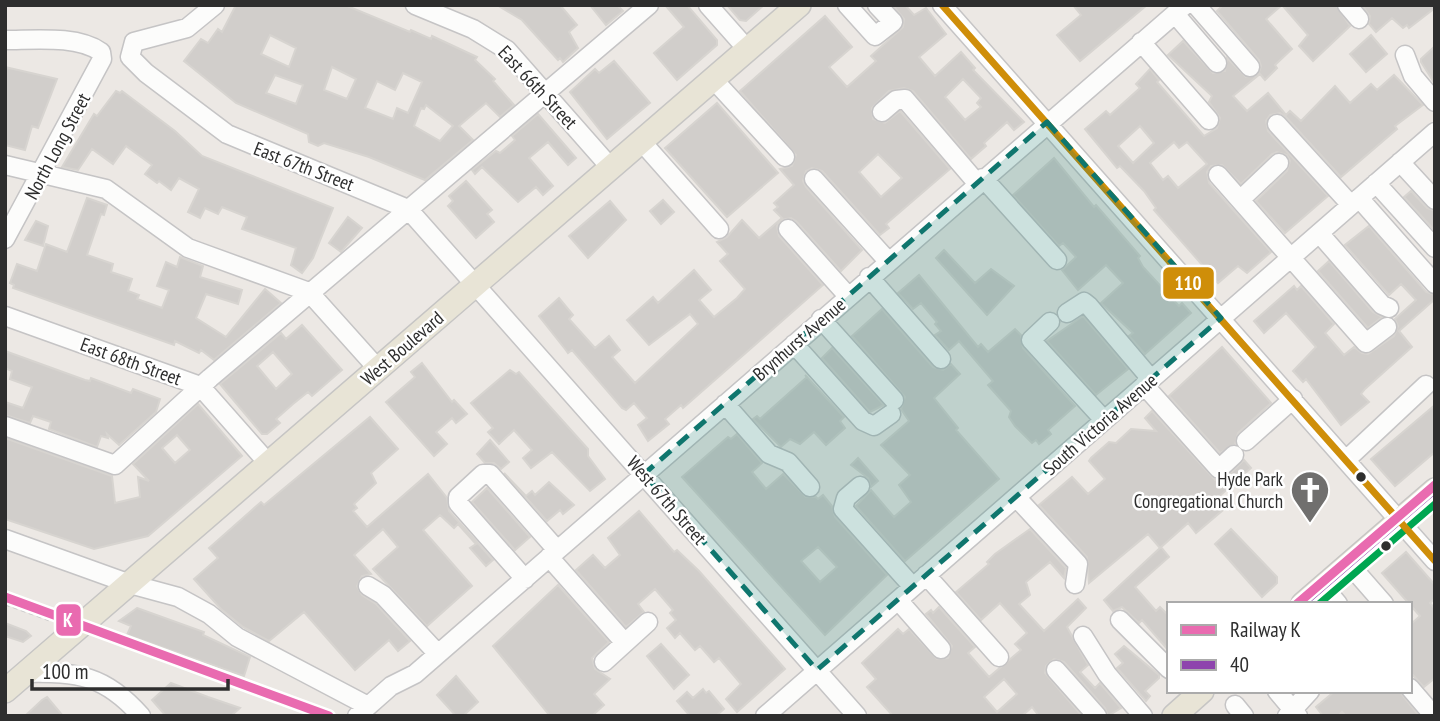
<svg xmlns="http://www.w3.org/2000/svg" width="1440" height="721" font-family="'PT Sans Narrow',sans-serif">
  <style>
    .building { fill: #d1cecb; stroke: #d7d4d0; stroke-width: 2; fill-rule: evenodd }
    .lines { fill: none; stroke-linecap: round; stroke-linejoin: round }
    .minor-casing { stroke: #c5c4c5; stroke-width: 21 }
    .major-casing { stroke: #c6c5c4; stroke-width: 26 }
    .path { stroke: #c9c9c8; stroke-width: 2.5; stroke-dasharray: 5 3.5; stroke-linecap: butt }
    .minor { stroke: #fcfcfb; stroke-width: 18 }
    .major { stroke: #e8e4d6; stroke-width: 23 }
    .bus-1-casing { stroke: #fff; stroke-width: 12 }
    .bus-2-casing { stroke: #fff; stroke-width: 12 }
    .bus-3-casing { stroke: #fff; stroke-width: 12 }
    .bus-1 { stroke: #8e44ad; stroke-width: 7 }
    .bus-2 { stroke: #00a651; stroke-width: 7 }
    .bus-3 { stroke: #cf8e09; stroke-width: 7 }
    .rail-1-casing { stroke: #fff; stroke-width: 14 }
    .rail-1 { stroke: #e96bb0; stroke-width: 9 }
    .marked { fill: #0f766e; fill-opacity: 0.2; stroke: #0f766e; stroke-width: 5; stroke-dasharray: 14 9; stroke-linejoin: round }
    .bus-dot { fill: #2e2e2e; stroke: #fff; stroke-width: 2.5 }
    .labels { text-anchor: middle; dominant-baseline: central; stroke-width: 5; stroke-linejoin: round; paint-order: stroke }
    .street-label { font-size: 19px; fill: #2e2e2e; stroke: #fff }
    .poi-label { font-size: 19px; fill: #2e2e2e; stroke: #fff; text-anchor: end }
    .line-badge { stroke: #fff; stroke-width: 2.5 }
    .badge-label { font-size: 19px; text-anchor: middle; font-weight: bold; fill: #fff }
  </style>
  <rect width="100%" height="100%" fill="#ece8e4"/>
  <path class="building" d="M236,5H345L410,32L411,30L431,39L432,36L477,57L475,60L495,79L493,81L514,105L500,117L486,103L459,126L473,140L425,180L369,157L324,143L318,146L309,142L308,134L236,103L184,61L201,39L208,43L218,29L222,32ZM270,35L296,48L289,67L261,54ZM332,67L356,79L347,99L324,90ZM403,73L422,82L408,113L397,108L393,119L365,108L377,81L395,90ZM275,75L303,85L296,104L266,93ZM426,105L453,126L440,141L414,126L421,108L424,109Z
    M497,5H560L577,25L569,32L578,48L563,62L560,58L558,60L522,20Z
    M590,5H617L623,11L606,25Z
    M665,5H687L717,40V45L677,80L654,53L684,27Z
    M727,5H764L746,21L740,20Z
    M893,5H905L914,15L926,8L946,34L919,57L935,76L961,52L975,68L973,70L1024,122L1014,130L1007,122L984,143L986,146L971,159L913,91L904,88L889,91L872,108L873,119L885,123L900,111L950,169L886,224L889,228L880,235L822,171L812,168L806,171L803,181L806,187L862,250L841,271L796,221L791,218L781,220L777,226L779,236L823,285L683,408L681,405L665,419L669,424L648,441L638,425L647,418L634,403L626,410L622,408L572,350L568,353L565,349L539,316L559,298L573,315L569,319L595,348L609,336L620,350L612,357L635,383L698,324L690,314L649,345L627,320L653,297L658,303L694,270L711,290L699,300L714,317L737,298L745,289L720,261L728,254L717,242L727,237L742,220L759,238L782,218L774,210L778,207L774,203L794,185L780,169L792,166L796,155L740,91L825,16L852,47L829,67L847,87L876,61L871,56L903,27L904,19ZM963,79L981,98L977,103L981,107L965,120L945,97ZM878,154L902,178L881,197L859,172Z
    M1073,5H1147L1080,61L1057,35L1081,15Z
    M1223,5H1282L1266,19L1292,49L1275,65L1277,68L1265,80L1260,74L1233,96L1247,111L1268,93L1286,115L1290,111L1301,121L1335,86L1350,103L1371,84L1377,90L1394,75L1423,105L1395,126L1397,129L1341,177L1285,116L1280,113L1270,115L1266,121L1268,131L1328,196L1285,233L1256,201L1287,171L1290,161L1287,155L1277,152L1272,154L1241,184L1222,165L1211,166L1207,172L1209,183L1271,252L1247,273L1238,266L1218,283L1154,210L1156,208L1144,191L1120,166L1117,168L1085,129L1106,111L1110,115L1140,88L1136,84L1150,69L1159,80L1157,82L1204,136L1217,128L1220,118L1209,102L1212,96L1168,55L1183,41L1213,73L1225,71L1227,58L1246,77L1258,75L1261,66L1259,60L1217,11ZM1140,126L1154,143L1133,163L1118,146ZM1174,142L1179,148L1187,142L1207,164L1178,188L1168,176L1163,180L1150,163Z
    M1282,5H1336L1350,26L1313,61L1299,46L1308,35Z
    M1362,5H1435V8L1409,28L1407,25L1403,28L1392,18L1376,32L1369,24L1370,16Z
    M1371,35L1387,54L1366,72L1350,54Z
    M1435,46V84L1421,62V59Z
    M614,61L650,103L607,139L570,92L595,69L599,73Z
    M5,67L57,79L38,128L32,126L25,150L5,145Z
    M116,91L120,93L122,91L175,131L202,156L333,208L313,258L302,273L291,265L296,248L242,229L247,217L222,207L218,214L205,208L200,218L188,212L199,189L179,178L171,190L159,181L157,183L145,174L152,165L126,146L113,164L92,149L78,170L62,167L94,114L97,116Z
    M717,103L778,173L727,217L665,148Z
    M538,114L576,158L568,165L548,142L529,158L553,186L543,195L536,187L518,202L482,167L475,174L472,170L496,151L500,153L515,140L512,136Z
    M1054,158L1094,207L1096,205L1140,256L1138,258L1143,267L1179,306L1182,303L1191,313L1145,354L1129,336L1133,333L1101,303L1123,283L1106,265L1078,290L1062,270L1076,257L1063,243L1059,246L1013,195Z
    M466,181L492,210L487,214L494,222L476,238L448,206L453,201L449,196Z
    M1411,191L1427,208L1435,211V231L1404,197Z
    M87,198L107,205L104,215L101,214L87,255L113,264L111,272L132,279L128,291L139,295L137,299L162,308L169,290L157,286L166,262L177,267L180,257L203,266L200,277L242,290L238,304L206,294L196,318L226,337L265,289L281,303L214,360L201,350L199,353L175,341L174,345L13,288L14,285L10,283L17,264L37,271L46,244L67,252Z
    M663,200L674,212L661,224L650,211Z
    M610,201L626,220L588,258L569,236Z
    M348,217L362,228L341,252L329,243Z
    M36,221L48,226L43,246L25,240Z
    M1369,226L1426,292L1435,295V299L1399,331L1412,347L1365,389L1361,394L1369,402L1341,425L1306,379L1303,382L1293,371L1316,347L1286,313L1264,333L1254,321L1294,286L1297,290L1301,286L1334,324L1325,333L1344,355L1354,347L1362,353L1368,354L1394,336L1398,326L1395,319L1416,300L1401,284L1389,295L1345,245Z
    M944,250L975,283L991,269L1014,286L987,315L936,258Z
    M1329,261L1373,312L1382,317L1368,328L1318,271Z
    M919,275L978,347L981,344L988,352L1015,329L1021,335L1023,348L1075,406L1048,430L1051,434L1039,444L1036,440L1032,443L1015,426L1009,417L1011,411L988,385L993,381L959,341L949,350L935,335L941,331L935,324L937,322L921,303L913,309L898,293Z
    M882,309L933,367L943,370L951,364L960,374L934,398L958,428L956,430L999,479L905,561L856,506L871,490L894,517L911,502L899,485L910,475L881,445L909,421L901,409L905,397L852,336Z
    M1083,316L1128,369L1096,395L1047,341Z
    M302,325L342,370L312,396L308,392L293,404L276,419L280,423L267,434H262L220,384L281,333L286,339ZM273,352L292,374L276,389L257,366Z
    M1222,347L1271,403L1238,433L1235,444L1220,453L1169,396Z
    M832,348L884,405L870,412L822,358Z
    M5,351L85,380L90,381L91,378L131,393L133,389L160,399L156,412L119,445L107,434L108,438L101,436L97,447L49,429L51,422L33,416L30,423L5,415V402L23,408L32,387L10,379L12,371L5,368Z
    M422,363L452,402L454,400L467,414L456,423L452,418L436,432L447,444L434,456L386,402L415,377L411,372Z
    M510,370L516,374L519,372L588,449V456L605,479L590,491L552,452L531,468L523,458L532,450L514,430L499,444L488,432L493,428L471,403Z
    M805,375L844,417L840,421L845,428L826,445L814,432L800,444L790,439L781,447L753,419L757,416L760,419L807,377Z
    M198,404L242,456L148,536L94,549L5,519V438L112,476L115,503L140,497L138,477L149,481L133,464ZM177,435L190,450L175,463L162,448Z
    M1435,405V452L1395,486L1371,459Z
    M1152,411L1215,480L1226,478L1244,460L1251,468L1215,500L1223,510L1196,533L1188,523L1160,548L1148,534L1089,583L1087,557L1039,505L1072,477L1088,494L1105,479L1089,461L1091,458L1109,442L1116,443L1131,429L1156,431L1145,418Z
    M370,417L398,449L371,473L376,483L354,504L357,508L353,511L367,527L428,474L447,498L449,511L493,560L486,566L470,548L476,544L458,524L454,528L440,515L423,530L472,586L427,626L373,569L398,547L383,529L354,555L371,574L362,576L357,586L362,595L376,604L410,641L398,651L389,640L355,670L304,612L269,641L243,627L221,609L194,579L218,558L209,548L261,502L264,505Z
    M737,434L762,463L752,472L766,489L783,474L806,497H816L818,499L823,495L832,506L835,517L887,575L825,635L682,477L728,437L731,439ZM818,547L837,567L820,582L801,561Z
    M490,440L509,462L501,469L494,463H485L477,454Z
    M858,458L878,481L871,487L868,478L851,465Z
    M504,473L526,496L532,491L535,495L549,482L574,505L563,514L560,510L547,521Z
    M487,488L530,537L515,550L472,502Z
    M639,511L674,552L677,550L699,571L785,669L737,712L726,699L741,684L719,658L714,662L700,646L695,650L680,633L675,638L667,628L676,620L670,613L673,610L655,589L638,604L644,612L626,627L576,570L593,555L605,568L620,555L608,538Z
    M1030,529L1066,568L1064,578L1050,562L1026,582L1030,595L1019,604L1044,631L1078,599L1086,608L1067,627L1088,665L1080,672L1095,688L1100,683L1121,708L1108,716L1105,708L1064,662L1054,659L1046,666L1045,673L1082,716H1039L1032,707L1022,716H893L867,687L876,679L862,663L898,629L903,634L909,629L937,659L948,658L952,646L926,614L931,610L933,613L939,607L975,647L968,653L989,677L1021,650L1015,644L1027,633L1000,603L981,620L956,592L989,564L987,562L995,554ZM1004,679L1017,694L997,712L984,697Z
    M1231,529L1277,577V583L1262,597L1215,544Z
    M1161,547L1169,557L1135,587L1156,611L1160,607L1169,616V651L1142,620L1139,623L1122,607L1113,611L1104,600Z
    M1406,552L1435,585V598L1430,603L1435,609V678L1424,687L1410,672V625L1420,616L1382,573Z
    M558,585L609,642L592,658L595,669L610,679L594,694L604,705L592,716H550L493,646Z
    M137,608L204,632L203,635L250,657L244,676L127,635L131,626L119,621Z
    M5,623L26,631L31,636L23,642L5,636Z
    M661,644L689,675L674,689L647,656Z
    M1124,646L1159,675V678L1145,691L1150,696L1146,701L1117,668L1123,663L1115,654Z
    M456,676L478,702L463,716H456L437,695Z
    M171,683L208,697L240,708L231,716H166L152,700Z
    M703,689L706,693L709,691L724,709L716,716H690L677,701L687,692L693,698Z
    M1335,691H1399L1419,716H1346L1342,712L1338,716H1323L1316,707Z
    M47,697L63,716H25L42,700Z"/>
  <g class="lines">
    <g class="minor-casing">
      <path id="minor" d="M215,5L187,28L134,42L130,57L146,73L227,134L408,209L857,716
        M415,5L473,29L507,50L611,168
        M708,5L747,49
        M847,5L875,36L893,22L877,5
        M942,5L1435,561
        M1196,5L1250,67
        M1347,5L1359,19
        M1175,14L1217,63
        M5,40C34,40 77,35 101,52L102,59L5,239
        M1141,42L1209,120
        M1405,55L1413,76L1435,102
        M713,79L785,157
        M882,112L896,100L905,99L977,183
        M1277,124L1351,205
        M641,141L719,229
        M1400,162L1435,200
        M5,165L106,189L188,248L309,292L378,369
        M1218,175L1366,343L1387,327
        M983,178L1057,260
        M814,179L888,261
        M1376,183L1435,248
        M1359,198L1435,284
        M1240,200L1279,163
        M788,229L848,296
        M1319,233L1382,305L1389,308
        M869,277L941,359
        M1067,313L1084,302L1089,306L1151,379
        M5,316L200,386L268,463
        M821,319L894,400
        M1050,322L1031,340L1104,420
        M794,344L863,421L874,426L891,414
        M1144,385L1219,469L1234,455
        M725,404L769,454L788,462L810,487
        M5,426L115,465L210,378L649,5
        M1246,441L1293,399
        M1346,460L1426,385
        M860,486L846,498L843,509L913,587
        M1016,497L1078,564L1075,584
        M5,539L130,584L178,597L209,614L237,637L368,706
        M549,557L625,643
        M1349,564L1384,604
        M926,575L999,657
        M525,579L458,503V497L483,474H490L557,550
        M368,586L383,595L438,654
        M1323,586L1338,604
        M898,600L941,649
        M1120,620L1169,669
        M1083,636L1107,674L1143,716
        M604,662L648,622
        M1056,670L1097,716
        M26,673C78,672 105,675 141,716
        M1410,688L1434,716
        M1277,691L1298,716
        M1235,705L1244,716
        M357,716L391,686L415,674L438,654L1185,5
        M765,716L1435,132
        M1287,716L1310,691"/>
    </g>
    <g class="major-casing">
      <path id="major" d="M1303,604L1435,490
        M5,691L799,5
        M1174,716L1202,691"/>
    </g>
    <path class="path" d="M5,604L49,620"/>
    <use href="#minor" class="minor"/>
    <use href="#major" class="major"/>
    <g class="bus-1-casing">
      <path id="bus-1" d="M1303,604L1435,490"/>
    </g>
    <g class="bus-2-casing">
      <path id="bus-2" d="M1319,604L1435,504"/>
    </g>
    <g class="bus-3-casing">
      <path id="bus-3" d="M942,5L1435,561"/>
    </g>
    <use href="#bus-1" class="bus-1"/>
    <use href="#bus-2" class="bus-2"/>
    <use href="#bus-3" class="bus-3"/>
    <g class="rail-1-casing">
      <path id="rail-1" d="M5,597L329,716
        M1297,604L1435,485"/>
    </g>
    <use href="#rail-1" class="rail-1"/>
  </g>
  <path class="marked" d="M1047,122L1221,318L817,670L644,474Z"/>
  <defs>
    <g id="church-pin" transform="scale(2.0125)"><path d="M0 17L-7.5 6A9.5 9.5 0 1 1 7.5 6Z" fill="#706f6e" stroke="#fff"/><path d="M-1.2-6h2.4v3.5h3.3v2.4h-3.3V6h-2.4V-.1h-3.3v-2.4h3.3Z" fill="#fff"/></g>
  </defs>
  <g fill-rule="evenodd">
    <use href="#church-pin" x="1310" y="490"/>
  </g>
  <g class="bus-dot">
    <circle cx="1361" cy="477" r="6"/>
    <circle cx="1386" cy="546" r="6"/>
  </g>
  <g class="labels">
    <g class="street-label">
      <text transform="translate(538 87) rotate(47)">East 66th Street</text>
      <text transform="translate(57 146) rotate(-62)">North Long Street</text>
      <text transform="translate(304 166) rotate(21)">East 67th Street</text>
      <text transform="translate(799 339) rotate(-41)">Brynhurst Avenue</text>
      <text transform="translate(402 348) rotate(-41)">West Boulevard</text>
      <text transform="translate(131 361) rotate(20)">East 68th Street</text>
      <text transform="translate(1100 424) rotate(-41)">South Victoria Avenue</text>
      <text transform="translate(667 500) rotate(49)">West 67th Street</text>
    </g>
    <g class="poi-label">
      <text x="1283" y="479">Hyde Park<tspan x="1283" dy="22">Congregational Church</tspan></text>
    </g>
  </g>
  <g class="line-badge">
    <rect x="1162" y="266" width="53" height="34" rx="7" fill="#cf8e09"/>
    <rect x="55" y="603" width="27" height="34" rx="7" fill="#e96bb0"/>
  </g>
  <g class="badge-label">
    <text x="1188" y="290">110</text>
    <text x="68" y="627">K</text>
  </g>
  <rect width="1440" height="721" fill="none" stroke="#2e2e2e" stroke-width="14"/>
  <rect x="1167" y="602" width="245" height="91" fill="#ffffff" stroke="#ababab" stroke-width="2"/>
  <rect x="1181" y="625" width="35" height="10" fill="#e96bb0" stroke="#ababab" stroke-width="2"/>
  <text x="1230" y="637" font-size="21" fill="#2e2e2e">Railway K</text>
  <rect x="1181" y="660" width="35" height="10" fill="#8e44ad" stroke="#ababab" stroke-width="2"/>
  <text x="1230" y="672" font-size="21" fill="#2e2e2e">40</text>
  <path d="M32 679v10h196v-10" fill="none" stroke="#2e2e2e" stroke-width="3.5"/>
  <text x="42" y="679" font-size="21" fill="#2e2e2e" stroke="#ffffff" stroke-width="5" paint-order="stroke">100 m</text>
</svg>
